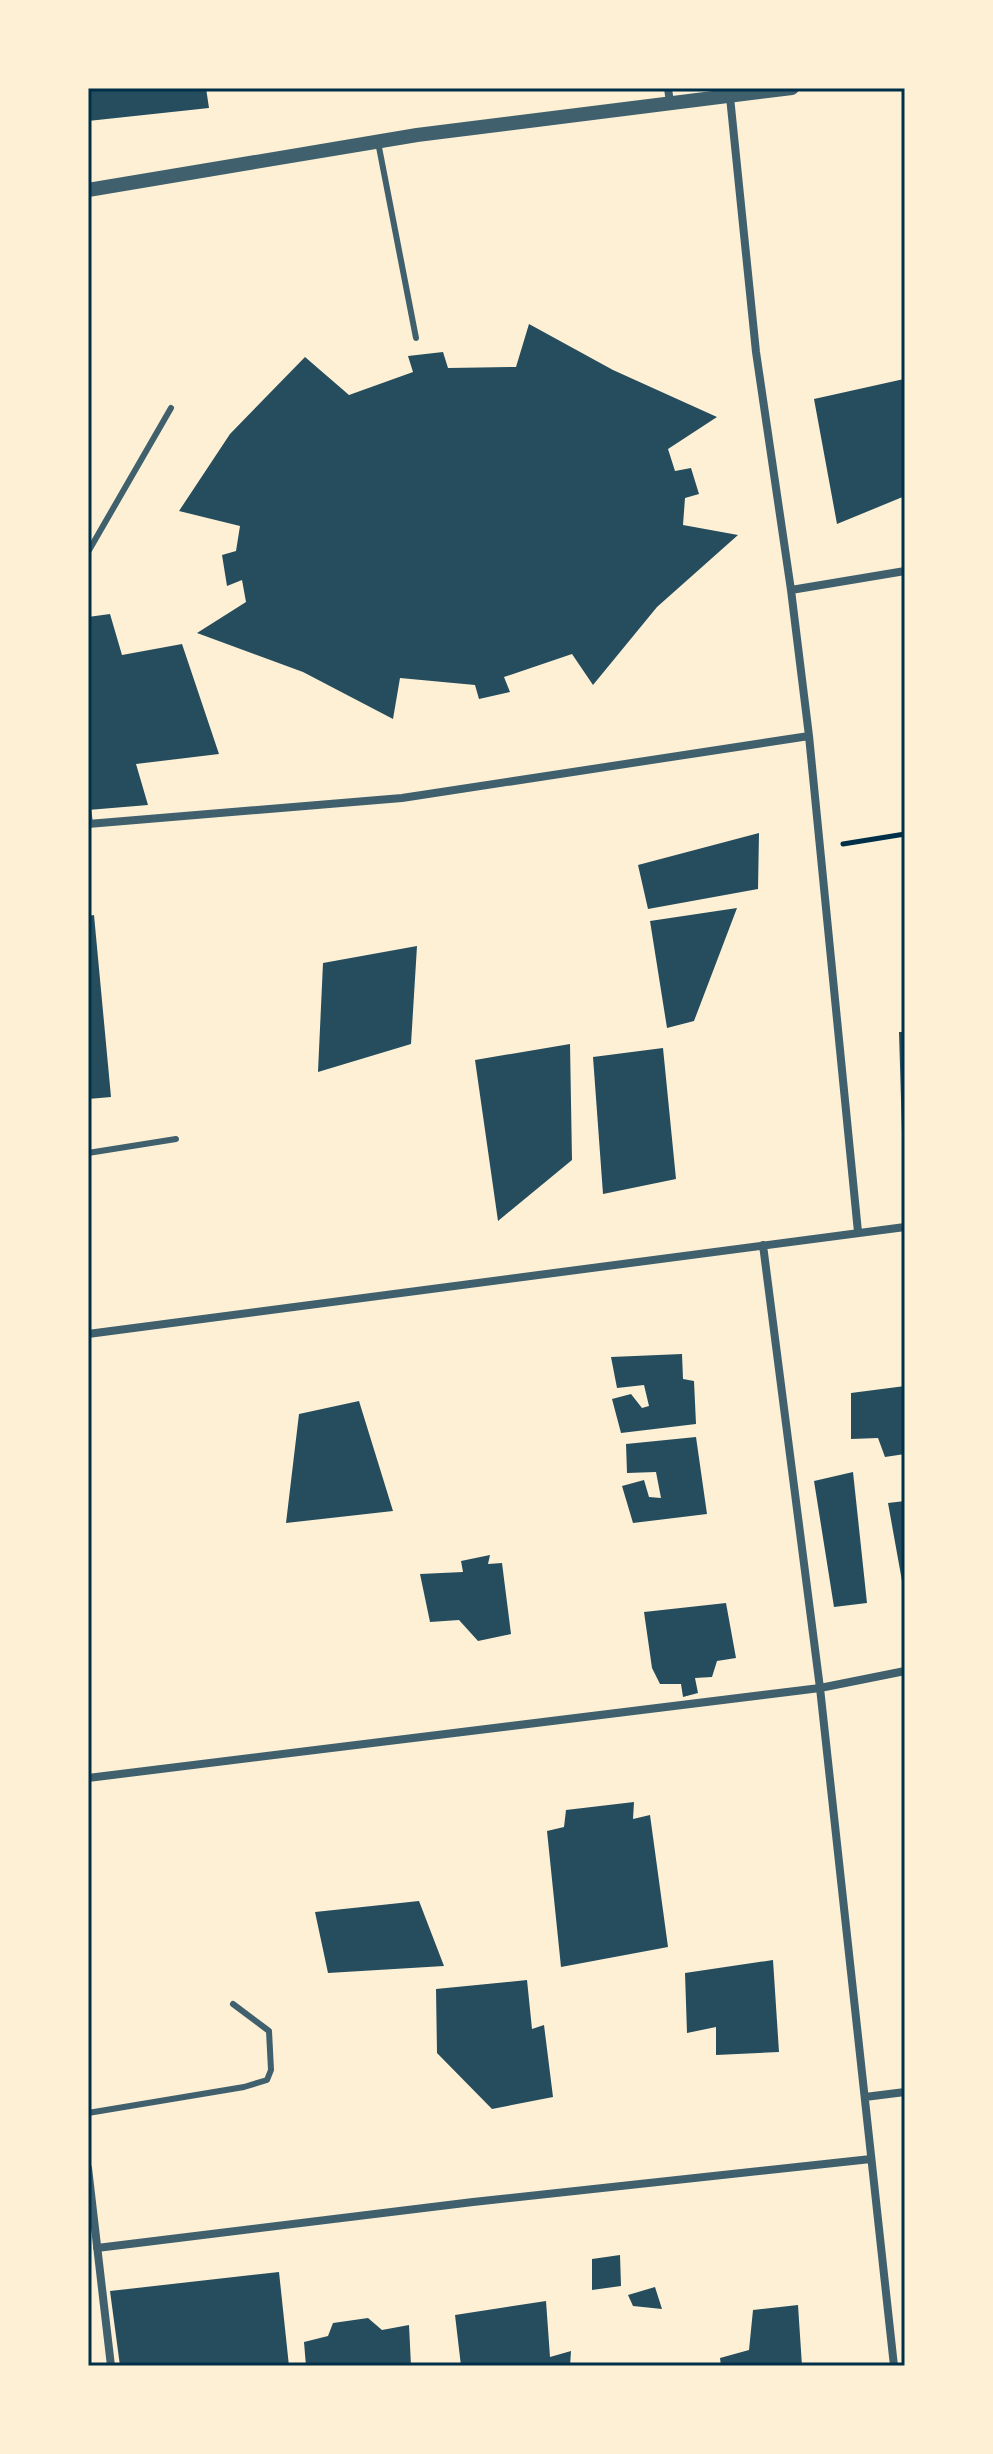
<svg xmlns="http://www.w3.org/2000/svg" width="993" height="2454" font-family="'Archivo Narrow',sans-serif">
  <style>
    .building { fill: #264d5e }
    .lines { fill: none; stroke-linecap: round; stroke-linejoin: round }
    .path { stroke: #003049; stroke-width: 5 }
    .service { stroke: #3f606c; stroke-width: 6 }
    .minor { stroke: #3f606c; stroke-width: 8 }
    .tertiary { stroke: #3f606c; stroke-width: 14 }
    .neatline { fill: none; stroke: #003049; stroke-width: 3 }
  </style>
  <rect width="100%" height="100%" fill="#fdf0d5"/>
  <path class="building" d="M88,88H206L209,108L88,121Z
    M529,324L613,370L717,417L668,449L675,471L691,468L699,494L685,498L683,525L738,535L657,607L593,685L572,654L504,677L510,692L479,699L475,685L400,678L393,719L303,672L197,633L246,602L242,580L227,586L222,555L236,551L240,526L179,511L230,434L305,357L349,395L413,372L408,356L443,352L448,368L516,367Z
    M904,379L905,496L837,524L814,399Z
    M110,614L122,655L182,644L219,754L136,764L148,805L88,810V617Z
    M759,833L758,889L648,909L638,865Z
    M737,908L694,1021L667,1028L650,921Z
    M94,915L111,1097L88,1099V916Z
    M417,946L411,1044L318,1072L323,963Z
    M899,1032H905V1133H902Z
    M570,1044L572,1160L498,1221L475,1060Z
    M663,1048L676,1179L603,1194L593,1057Z
    M682,1354L683,1379L694,1381L696,1424L621,1433L612,1399L631,1394L642,1408L649,1406L644,1385L617,1388L611,1357Z
    M905,1386V1454L885,1457L878,1438L851,1439V1393Z
    M359,1401L393,1511L286,1523L299,1414Z
    M696,1437L707,1514L633,1523L622,1486L644,1480L649,1497L661,1498L656,1472L627,1473L626,1444Z
    M853,1472L867,1603L834,1607L814,1481Z
    M905,1501V1581H902L888,1503Z
    M490,1555L488,1564L502,1563L511,1634L478,1641L459,1620L430,1622L420,1574L463,1572L461,1561Z
    M726,1603L736,1658L717,1661L712,1677L695,1678L698,1693L683,1697L681,1684H660L652,1668L644,1612Z
    M634,1802L633,1819L650,1815L668,1947L561,1967L547,1831L564,1827L566,1810Z
    M419,1901L444,1966L328,1973L315,1912Z
    M773,1960L779,2052L716,2055V2027L687,2033L685,1973Z
    M527,1980L532,2029L544,2025L553,2097L492,2109L437,2053L436,1989Z
    M620,2255L621,2286L592,2290V2259Z
    M279,2272L289,2366H120L110,2291Z
    M655,2287L662,2309L633,2306L628,2295Z
    M546,2301L550,2357L571,2351L570,2366H461L455,2315Z
    M798,2305L802,2366H721L720,2358L749,2350L753,2310Z
    M368,2318L382,2330L409,2325L411,2366H306L304,2342L328,2336L333,2323Z"/>
  <g class="lines">
    <path class="path" d="M843,844L905,834"/>
    <path class="service" d="M378,142L416,338
      M88,552L171,408
      M88,807L90,824
      M88,1153L176,1139
      M88,2113L244,2087L267,2080L271,2070L269,2031L233,2004"/>
    <path class="minor" d="M668,88L670,103
      M730,97L756,352L791,590L809,736L858,1232
      M791,590L905,571
      M88,824L402,798L809,736
      M763,1245L820,1688L894,2366
      M88,1334L905,1227
      M88,1778L820,1688L905,1671
      M865,2097L905,2092
      M88,2168L111,2366
      M97,2248L473,2202L871,2159"/>
    <path class="tertiary" d="M88,190L417,135L792,88"/>
  </g>
  <rect width="993" height="2454" fill="none" stroke="#fdf0d5" stroke-width="180"/>
  <rect x="90" y="90" width="813" height="2274" class="neatline"/>
</svg>
